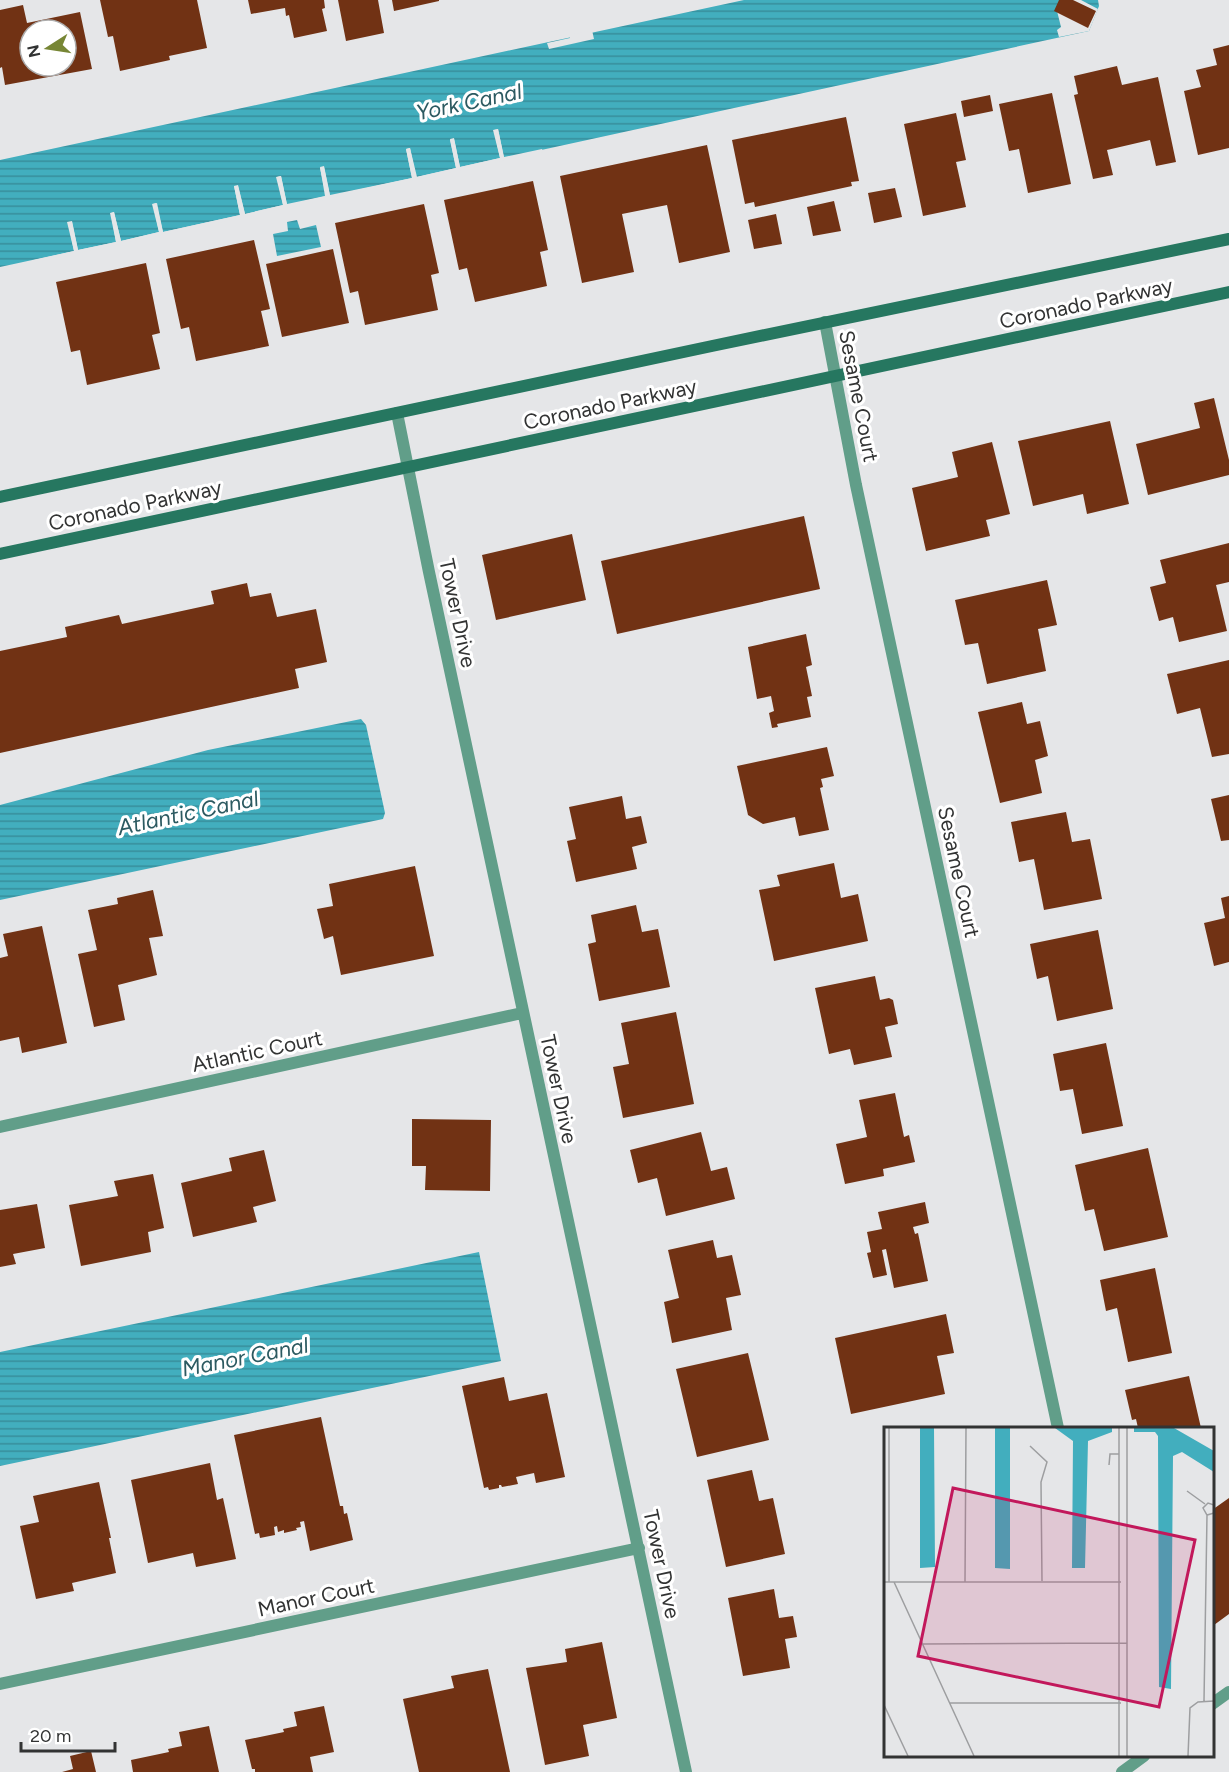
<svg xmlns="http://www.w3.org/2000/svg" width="1229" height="1772" font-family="Figtree,sans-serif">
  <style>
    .water { fill: url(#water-rules) }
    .pier { fill: #e5e6e8 }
    .building { fill: #713214; fill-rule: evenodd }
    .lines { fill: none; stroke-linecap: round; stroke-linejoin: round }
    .street { stroke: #619e89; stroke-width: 12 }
    .secondary { stroke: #267760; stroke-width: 12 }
    .labels { text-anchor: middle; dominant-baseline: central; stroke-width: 6; stroke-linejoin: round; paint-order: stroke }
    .street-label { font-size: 21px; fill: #323333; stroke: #fff }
    .water-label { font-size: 22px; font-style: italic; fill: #2c5a61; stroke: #fff }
    .inset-road { fill: none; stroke: #9d9ea0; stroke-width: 1.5 }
    .view { fill: #c2185b; fill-opacity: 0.15; stroke: #c2185b; stroke-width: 3 }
    .inset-edge { fill: none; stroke: #323333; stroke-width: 3 }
  </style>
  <defs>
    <pattern id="water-rules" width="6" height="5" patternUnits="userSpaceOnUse" patternTransform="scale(1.5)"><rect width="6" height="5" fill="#42aebe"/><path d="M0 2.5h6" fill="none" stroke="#388e9b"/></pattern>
  </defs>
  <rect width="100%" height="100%" fill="#e5e6e8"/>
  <path class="water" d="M744,0H1098L1099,6L1089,31L504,158L498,129L494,130L500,158L460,167L454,139L450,140L456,168L416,177L410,148L406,149L412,178L330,196L324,167L320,168L326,196L287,205L281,176L277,177L283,205L245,214L238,186H234L240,215L163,232L157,203L153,204L159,232L121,241L114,212L111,213L116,242L78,250L72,222H68L74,251L0,267V160Z
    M297,220L300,229L316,225L321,247L277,256L273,234L288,231L287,222Z
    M361,719L366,725L385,813L383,819L0,900V805L208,750Z
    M479,1252L501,1361L0,1466V1352Z"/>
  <path class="pier" d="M1069,0H1081L1098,9L1089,31L1059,37L1057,30L1061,27L1057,11Z
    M592,30L594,39L549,49L547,43L570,38V35Z
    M498,129L504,157L542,149L543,152L34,263V260L74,251L67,222L72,221L78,250L116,242L110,213L114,212L121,241L159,232L152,204L156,203L163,232L240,215L234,186L238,185L245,214L283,205L276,177L281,176L287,204L325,196L320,167L324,166L330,195L412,178L406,149L410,148L417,177L456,168L450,139L454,138L460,167L500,158L493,130Z"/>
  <path class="building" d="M100,0H197L207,48L169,56L170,60L120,71L113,36L108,37Z
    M248,0H324L325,8L322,9L327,31L294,38L289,15L286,16L285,8L251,14Z
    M338,0H378L384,33L346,41Z
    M392,0H439V1L394,11Z
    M1059,0H1073L1096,11L1088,28L1054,11Z
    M23,5L27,23L80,12L92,69L5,85L2,67L0,68V10ZM30,30H66V66H30Z
    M1229,45V148L1198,155L1184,91L1201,87L1196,70L1217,65L1213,49Z
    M1117,66L1122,85L1158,77L1176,162L1156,166L1150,140L1107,150L1113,175L1093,179L1074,95L1078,94L1074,76Z
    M1052,93L1071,184L1028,193L1019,149L1009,151L999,104Z
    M990,95L993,111L964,117L961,101Z
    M956,113L966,160L956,162L966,207L923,216L904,124Z
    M846,117L859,181L851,182L852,186L755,207L754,202L745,204L732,140Z
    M707,145L730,252L679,263L667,205L622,214L634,272L582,283L560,176Z
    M533,181L548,250L540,252L547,286L475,302L467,268L459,270L444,200Z
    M895,188L902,217L874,223L868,193Z
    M834,201L841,231L813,236L807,207Z
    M424,204L439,273L431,275L438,310L365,325L358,291L350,293L335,223Z
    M776,214L782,244L754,249L748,220Z
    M254,240L270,309L261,311L269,346L196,361L189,327L181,329L166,259Z
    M333,249L349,323L282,337L266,264Z
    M146,263L160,333L152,335L160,369L87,385L80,350L71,352L56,282Z
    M1214,398L1229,460V475L1148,495L1136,444L1200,428L1194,403Z
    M1110,421L1129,504L1087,514L1083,494L1033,506L1018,441Z
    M992,442L1010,514L986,520L990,536L926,551L912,488L958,477L952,452Z
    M804,516L820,589L617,634L601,561Z
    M572,534L586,600L496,620L482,555Z
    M1229,543V582L1216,585L1227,631L1179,642L1173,617L1159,621L1150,587L1166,583L1160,560Z
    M1047,580L1057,625L1038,629L1046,671L987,684L978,643L965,645L955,600Z
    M247,583L250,597L271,593L277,617L316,609L327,662L295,669L299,688L0,753V651L67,637L65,627L119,615L122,624L214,604L211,591Z
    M806,634L812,665L806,667L812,696L807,697L811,717L777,724L778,727L772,728L769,713L774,711L771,696L757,699L748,647Z
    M1229,660V754L1212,757L1200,708L1177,714L1167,674Z
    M1022,702L1027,724L1040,721L1048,756L1035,760L1042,793L1000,803L978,712Z
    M827,747L834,776L821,779L823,787L820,788L829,830L799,836L795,817L763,824L748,815L737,766Z
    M1229,795V840L1221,841L1211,799Z
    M622,796L626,819L641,816L647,843L632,847L637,869L576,882L567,841L576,839L569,807Z
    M1066,812L1072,842L1090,839L1102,899L1044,910L1034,859L1019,862L1011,822Z
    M834,863L841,898L858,894L868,941L774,961L759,890L780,886L777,875Z
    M415,866L434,956L341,975L333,936L324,939L317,909L333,906L329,884Z
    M153,890L163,936L149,938L157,975L118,985L125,1020L94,1027L78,954L97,950L88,910L118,904L117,898Z
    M1229,896V962L1214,966L1204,923L1225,918L1221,898Z
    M636,905L642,932L658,929L670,987L599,1001L588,944L596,942L591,915Z
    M42,926L67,1043L22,1053L19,1037L0,1041V958L8,956L3,934Z
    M1098,930L1113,1009L1057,1021L1048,976L1037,979L1030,944Z
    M875,976L880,1000L889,998L893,1000L898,1024L885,1027L892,1057L854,1065L850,1049L829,1054L815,988Z
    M676,1012L694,1104L623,1118L613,1067L629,1064L621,1023Z
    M1106,1043L1123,1126L1082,1134L1073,1089L1060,1091L1053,1054Z
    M895,1093L904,1137L909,1135L915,1162L883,1169L884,1176L845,1184L836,1144L867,1137L859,1100Z
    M412,1119L491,1120L490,1191L425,1190L426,1166H412Z
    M701,1132L711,1171L727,1167L735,1199L666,1216L657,1178L638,1183L630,1150Z
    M1148,1148L1168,1237L1104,1251L1094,1209L1085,1211L1075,1165Z
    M264,1150L276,1201L253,1207L257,1222L193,1237L181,1183L232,1171L229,1158Z
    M153,1174L164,1228L148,1232L151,1252L81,1266L69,1205L118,1196L114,1181Z
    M925,1202L929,1223L913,1227L915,1234L918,1233L928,1281L894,1288L886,1249L882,1250L887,1275L873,1278L867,1253L871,1252L867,1232L882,1229L878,1212Z
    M37,1204L45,1248L13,1254L16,1264L0,1267V1210Z
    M713,1240L717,1258L732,1255L741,1295L726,1298L732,1330L672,1343L664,1302L679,1298L668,1250Z
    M1155,1268L1172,1353L1128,1362L1117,1308L1106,1311L1100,1280Z
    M946,1314L954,1353L937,1356L945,1394L851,1414L835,1338Z
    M748,1353L769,1440L697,1457L676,1369Z
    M1189,1376L1201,1428H1138L1136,1419L1132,1420L1125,1390Z
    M504,1377L509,1401L547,1393L565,1477L536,1483L534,1473L516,1477L518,1484L502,1487L501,1485H499V1488L489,1490L488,1487L484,1488L462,1386Z
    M321,1417L340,1506H343L344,1514L347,1513L353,1540L310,1551L304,1521L300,1522L301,1527L296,1528L297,1530L284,1533V1530L278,1532L277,1526L274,1527L275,1535L260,1538L259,1533L255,1534L234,1435Z
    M210,1463L217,1500L223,1498L236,1559L196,1567L193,1553L148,1563L131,1480Z
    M752,1470L759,1501L773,1498L785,1554L726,1567L707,1480Z
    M99,1482L111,1538H109L116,1573L72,1583L74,1591L36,1599L20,1526L39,1522L33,1496Z
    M1229,1498V1614L1214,1625L1212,1623V1510Z
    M774,1589L779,1618L793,1616L797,1637L785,1639L790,1668L743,1676L728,1598Z
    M602,1642L617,1718L583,1725L589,1756L545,1765L526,1668L567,1662L565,1649Z
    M488,1669L510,1772H419L403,1699L454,1688L451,1676Z
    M324,1706L334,1752L310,1757L313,1772H255V1769H252L245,1740L284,1732L283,1729L297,1726L294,1712Z
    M209,1726L219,1772H133L131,1760L169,1752L168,1749L182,1746L179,1732Z
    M91,1751L96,1772H62L73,1769L70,1756Z"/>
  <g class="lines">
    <path class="street" d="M825,322L856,485L1058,1428
      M397,413L429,572L686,1772
      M0,1127L522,1013
      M0,1684L639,1548
      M1212,1704L1229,1692
      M1122,1772L1144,1756"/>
    <path class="secondary" d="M0,497L712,346L1229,239
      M0,554L1229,292"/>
  </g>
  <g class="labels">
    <g class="street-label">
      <text transform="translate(1086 303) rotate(-12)">Coronado Parkway</text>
      <text transform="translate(859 396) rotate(79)">Sesame Court</text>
      <text transform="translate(610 404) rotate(-12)">Coronado Parkway</text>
      <text transform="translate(135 505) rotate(-12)">Coronado Parkway</text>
      <text transform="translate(458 613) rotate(78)">Tower Drive</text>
      <text transform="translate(959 872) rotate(78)">Sesame Court</text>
      <text transform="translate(257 1051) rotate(-12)">Atlantic Court</text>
      <text transform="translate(559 1089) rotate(78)">Tower Drive</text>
      <text transform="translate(662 1564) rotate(78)">Tower Drive</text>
      <text transform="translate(316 1597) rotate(-12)">Manor Court</text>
    </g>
    <g class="water-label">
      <text transform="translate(469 102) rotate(-12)">York Canal</text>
      <text transform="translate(188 813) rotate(-12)">Atlantic Canal</text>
      <text transform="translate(245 1357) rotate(-11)">Manor Canal</text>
    </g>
  </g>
  <g transform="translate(884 1427)">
    <rect width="330" height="330" fill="#e5e6e8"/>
    <path d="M36,1H50L51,140L36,141ZM111,1H126V142L111,141ZM171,1H228V5L204,14L201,141H188L189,14ZM250,1H290L330,24V45L298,25L289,29L287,262L275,260L274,9L271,5H250Z" fill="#42aebe"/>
    <path class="inset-road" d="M5,1V155M146,19L163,35L157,55L158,154M225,38L226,27H235M303,64L321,77M330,78L324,76L319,81L323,88L330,86M0,155H237M10,155L90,329M81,155L82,1M38,217L243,216M320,274L323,88M66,276H237M0,278L24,329M235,329V1M243,329V1M304,329L306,281L314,275L330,274"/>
    <path class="view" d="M69,61L311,113L275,280L34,229Z"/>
    <rect width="330" height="330" class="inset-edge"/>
  </g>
  <g transform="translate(48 48) rotate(258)"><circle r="28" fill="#ffffff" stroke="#adadad" stroke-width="1.5"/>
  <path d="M0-4.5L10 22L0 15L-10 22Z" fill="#778635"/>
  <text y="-9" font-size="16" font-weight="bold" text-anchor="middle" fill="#323333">N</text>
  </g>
  <path d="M21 1742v9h94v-9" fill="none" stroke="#323333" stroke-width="3"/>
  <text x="30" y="1742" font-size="18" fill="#323333" stroke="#ffffff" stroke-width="4.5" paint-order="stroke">20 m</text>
</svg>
